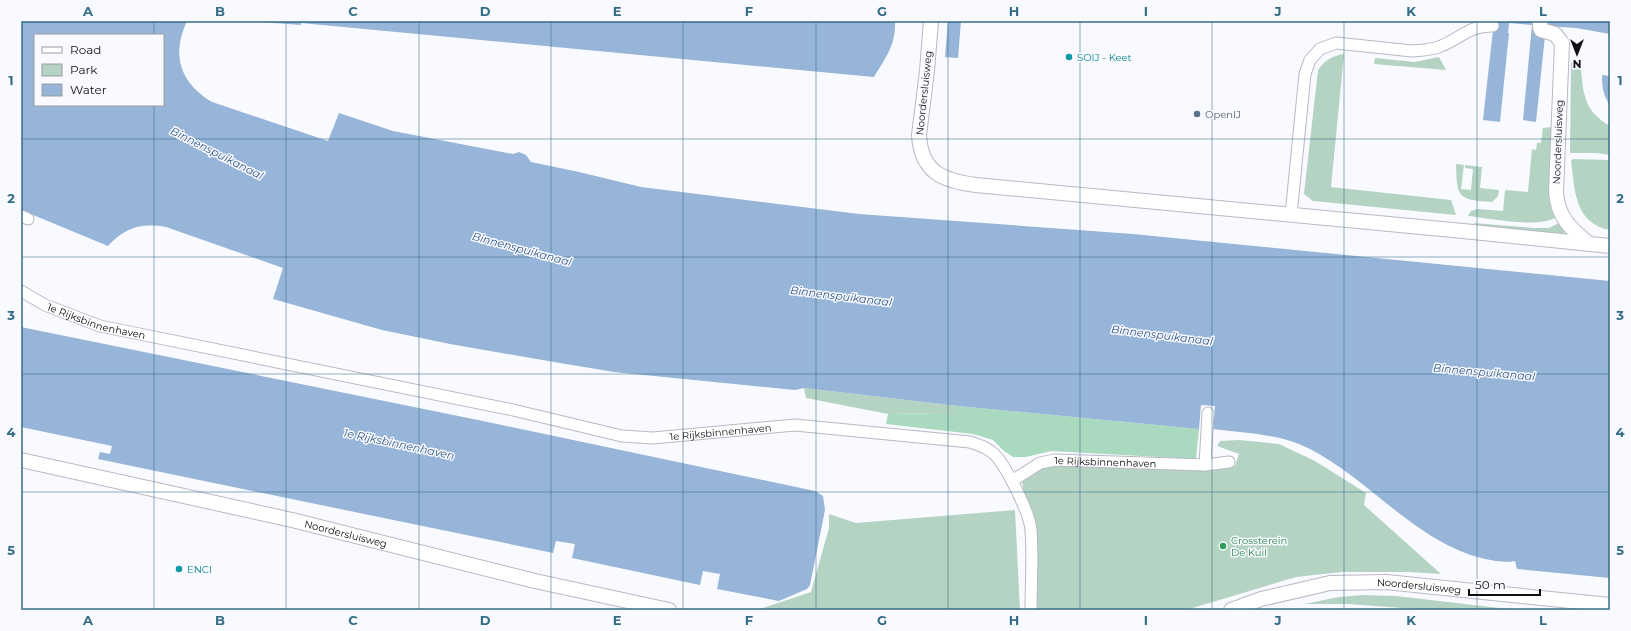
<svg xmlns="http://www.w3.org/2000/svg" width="1631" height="631" font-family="Montserrat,sans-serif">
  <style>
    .green { fill: #b4d3c2 }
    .forest { fill: #a9d9bf }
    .water { fill: #97b5d8; fill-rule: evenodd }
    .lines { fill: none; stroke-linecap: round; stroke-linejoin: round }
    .minor-casing { stroke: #b8b9c5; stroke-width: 13 }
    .tertiary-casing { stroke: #b8b9c5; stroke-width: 16 }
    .minor { stroke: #fff; stroke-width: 11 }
    .tertiary { stroke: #fff; stroke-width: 14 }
    .grid { fill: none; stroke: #346c86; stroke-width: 1; stroke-opacity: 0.55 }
    .culture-dot { fill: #0f9aa8; stroke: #f9faff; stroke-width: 1.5 }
    .service-dot { fill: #5c6f8a; stroke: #f9faff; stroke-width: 1.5 }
    .leisure-dot { fill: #2e9e5b; stroke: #f9faff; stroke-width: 1.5 }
    .labels { text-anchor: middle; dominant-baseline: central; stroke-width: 3; stroke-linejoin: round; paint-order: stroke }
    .culture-label { font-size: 10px; fill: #0d838f; stroke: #f9faff; text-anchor: start }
    .street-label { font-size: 10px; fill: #101014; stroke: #f9faff }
    .service-label { font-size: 10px; fill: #4e5e75; stroke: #f9faff; text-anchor: start }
    .leisure-label { font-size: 10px; fill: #27864d; stroke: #f9faff; text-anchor: start }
    .water-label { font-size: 11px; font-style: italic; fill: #2d5786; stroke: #f9faff }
    .neatline { fill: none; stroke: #346c86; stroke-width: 1.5 }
    .grid-label { font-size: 13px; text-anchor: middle; font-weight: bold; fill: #346c86 }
  </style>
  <rect width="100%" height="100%" fill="#f9faff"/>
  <path class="green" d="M1344,54L1331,187L1451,200L1456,215L1313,201L1304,194L1318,70C1325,60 1332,56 1344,54Z
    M1439,57L1446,70L1374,64L1375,58L1415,62Z
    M1571,62H1580C1584,91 1581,109 1610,126V155L1596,153H1570Z
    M1543,126V128L1552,127L1550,192L1551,209L1556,217C1540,229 1488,218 1468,216L1471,211L1478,209L1503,211L1505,190L1528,192L1532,149L1536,150L1537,143H1541Z
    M1573,159L1610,160V230C1574,223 1575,190 1571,161Z
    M1456,164L1464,165L1461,189L1471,190L1473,169L1465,168V165L1482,167L1480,188L1499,190L1498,196L1492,202C1457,200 1457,197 1456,164Z
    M1561,222L1566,228L1564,234L1559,238L1489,231L1473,223L1534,228H1549Z
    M804,388L958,406L957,417L940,413L888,414L806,398Z
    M1239,440L1279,444L1315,461L1366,493L1364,505L1441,574L1408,572H1342L1296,577L1186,610H1037L1034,520L1024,493L1022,481C1034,466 1042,466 1060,464L1216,470L1235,466L1239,454L1217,446L1220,441Z
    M1015,510L1020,610L760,609L811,592L829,528V514L856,523Z
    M1362,595L1396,596L1517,610H1429L1348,604H1304L1339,597Z"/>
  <path class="forest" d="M958,406L1199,429L1196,459L1051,451L1026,457H1013L1004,451L993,440L973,434L886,424L888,414L940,413L956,416Z"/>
  <path class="water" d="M21,21H187C171,55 180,83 212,102L328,141L339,113L393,131L513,154L519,152L526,155L531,162L579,172L641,187L859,214L1133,234L1610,281V578L1517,569L1515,561C1504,563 1496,561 1485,559C1416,543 1370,479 1308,448C1280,434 1245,433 1213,429L1215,406L1201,405L1199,429L958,406L804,388L795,390L614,372L554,362L450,344L382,330L273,299L283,268L166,227C141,223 126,227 108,246L21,210ZM35,35H163V105H35Z
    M249,21H895C896,45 886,57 874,77L301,23V25Z
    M948,21H961L958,58L945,57Z
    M1494,21H1610V34L1576,28L1546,26L1536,122L1523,120L1532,25L1509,23L1508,33H1509L1500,122L1483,120Z
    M1602,75L1610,76V105C1603,95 1602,87 1602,75Z
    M21,327L478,420L815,491L823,496L825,510L810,585L807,589L779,601L717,589L720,574L703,571L700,585L572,558L575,544L556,541L553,553L98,459L100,452L110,454L112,446L21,427Z"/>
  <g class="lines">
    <g class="minor-casing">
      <g id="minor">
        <path d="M1291,215L1305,74L1310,60L1320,49L1336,43L1412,51C1421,50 1433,50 1441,46C1461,38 1470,25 1493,26"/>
        <path d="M21,216L28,219"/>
        <path id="s1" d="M21,291L45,305L100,326L513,410L622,436L653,438L795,425L970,442C979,445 987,447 994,454C1006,465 1030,514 1031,530C1033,557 1031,584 1031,610"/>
        <path d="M1205,465L1208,413"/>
        <path id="s2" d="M1012,481L1040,463L1055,460L1205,465L1229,462"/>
      </g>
    </g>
    <g class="tertiary-casing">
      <g id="tertiary">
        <path d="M931,21L927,71L919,135C921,173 944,181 976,185L1463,231L1610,246"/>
        <path d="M1540,21V27L1541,30L1555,34L1562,43L1556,192C1558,218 1570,228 1589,244"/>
        <path id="s3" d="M21,460L292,520L535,581L669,610"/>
        <path id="s4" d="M1231,610L1261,599L1330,583L1386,582L1610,605"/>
      </g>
    </g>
    <use href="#minor" class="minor"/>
    <use href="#tertiary" class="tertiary"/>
  </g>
  <path class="grid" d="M154,21V35M286,21V610M419,21V610M551,21V610M683,21V610M816,21V610M948,21V610M1080,21V610M1212,21V610M1344,21V610M1477,21V610M154,105V610M21,139H1610M21,257H1610M21,374H1610M21,492H1610"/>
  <g class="culture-dot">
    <circle cx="1069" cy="57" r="4"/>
    <circle cx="179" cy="569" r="4"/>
  </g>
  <circle class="service-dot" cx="1197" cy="114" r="4"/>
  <circle class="leisure-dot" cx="1223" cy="546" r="4"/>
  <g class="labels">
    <g class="culture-label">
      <text x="1077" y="57">SOIJ - Keet</text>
      <text x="187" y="569">ENCI</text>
    </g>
    <g class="street-label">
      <text transform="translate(924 93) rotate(-84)">Noordersluisweg</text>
      <text transform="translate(1558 142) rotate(-88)">Noordersluisweg</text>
      <text stroke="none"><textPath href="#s1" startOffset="82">1e Rijksbinnenhaven</textPath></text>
      <text stroke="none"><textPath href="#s1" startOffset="719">1e Rijksbinnenhaven</textPath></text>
      <text stroke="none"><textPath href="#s2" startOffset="99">1e Rijksbinnenhaven</textPath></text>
      <text stroke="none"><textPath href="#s3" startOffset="333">Noordersluisweg</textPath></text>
      <text stroke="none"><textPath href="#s4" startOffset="192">Noordersluisweg</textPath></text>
    </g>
    <g class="service-label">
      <text x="1205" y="114">OpenIJ</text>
    </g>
    <g class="leisure-label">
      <text x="1231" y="540">Crossterein<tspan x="1231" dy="12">De Kuil</tspan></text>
    </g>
    <g class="water-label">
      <text transform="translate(217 153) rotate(27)">Binnenspuikanaal</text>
      <text transform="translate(522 249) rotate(15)">Binnenspuikanaal</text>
      <text transform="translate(841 296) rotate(7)">Binnenspuikanaal</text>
      <text transform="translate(1162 335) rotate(7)">Binnenspuikanaal</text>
      <text transform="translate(1484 372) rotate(5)">Binnenspuikanaal</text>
      <text transform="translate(399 444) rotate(12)">1e Rijksbinnenhaven</text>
    </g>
  </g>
  <rect width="1631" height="631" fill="none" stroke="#f9faff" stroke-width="44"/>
  <rect x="34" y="34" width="130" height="72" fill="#f9faff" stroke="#9c9ca1"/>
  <rect x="42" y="47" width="20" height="6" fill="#ffffff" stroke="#9c9ca1"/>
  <text x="70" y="54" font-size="12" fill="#101014">Road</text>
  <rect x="42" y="64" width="20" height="12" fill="#b4d3c2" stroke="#9c9ca1"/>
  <text x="70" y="74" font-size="12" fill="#101014">Park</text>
  <rect x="42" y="84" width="20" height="12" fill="#97b5d8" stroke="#9c9ca1"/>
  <text x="70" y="94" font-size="12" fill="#101014">Water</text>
  <g transform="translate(1577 54) rotate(180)" stroke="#f9faff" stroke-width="3" paint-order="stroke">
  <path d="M0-3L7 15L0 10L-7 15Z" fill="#101014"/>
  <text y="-6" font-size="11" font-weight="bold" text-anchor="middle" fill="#101014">N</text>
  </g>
  <path d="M1469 589v6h71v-6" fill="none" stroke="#101014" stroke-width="2"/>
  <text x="1475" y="589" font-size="12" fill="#101014" stroke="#f9faff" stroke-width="3" paint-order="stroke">50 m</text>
  <rect x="22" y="22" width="1587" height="587" class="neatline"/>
  <g class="grid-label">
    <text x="88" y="16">A</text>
    <text x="220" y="16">B</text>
    <text x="353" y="16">C</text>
    <text x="485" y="16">D</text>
    <text x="617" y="16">E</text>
    <text x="749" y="16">F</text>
    <text x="882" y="16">G</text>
    <text x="1014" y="16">H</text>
    <text x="1146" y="16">I</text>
    <text x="1278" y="16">J</text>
    <text x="1411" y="16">K</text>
    <text x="1543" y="16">L</text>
    <text x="11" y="85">1</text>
    <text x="1620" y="85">1</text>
    <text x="11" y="203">2</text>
    <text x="1620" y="203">2</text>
    <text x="11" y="320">3</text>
    <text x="1620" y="320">3</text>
    <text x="11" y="437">4</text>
    <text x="1620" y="437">4</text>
    <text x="11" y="555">5</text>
    <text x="1620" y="555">5</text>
    <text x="88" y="625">A</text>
    <text x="220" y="625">B</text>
    <text x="353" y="625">C</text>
    <text x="485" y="625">D</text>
    <text x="617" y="625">E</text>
    <text x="749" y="625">F</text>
    <text x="882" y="625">G</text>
    <text x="1014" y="625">H</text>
    <text x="1146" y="625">I</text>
    <text x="1278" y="625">J</text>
    <text x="1411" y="625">K</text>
    <text x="1543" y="625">L</text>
  </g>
</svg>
